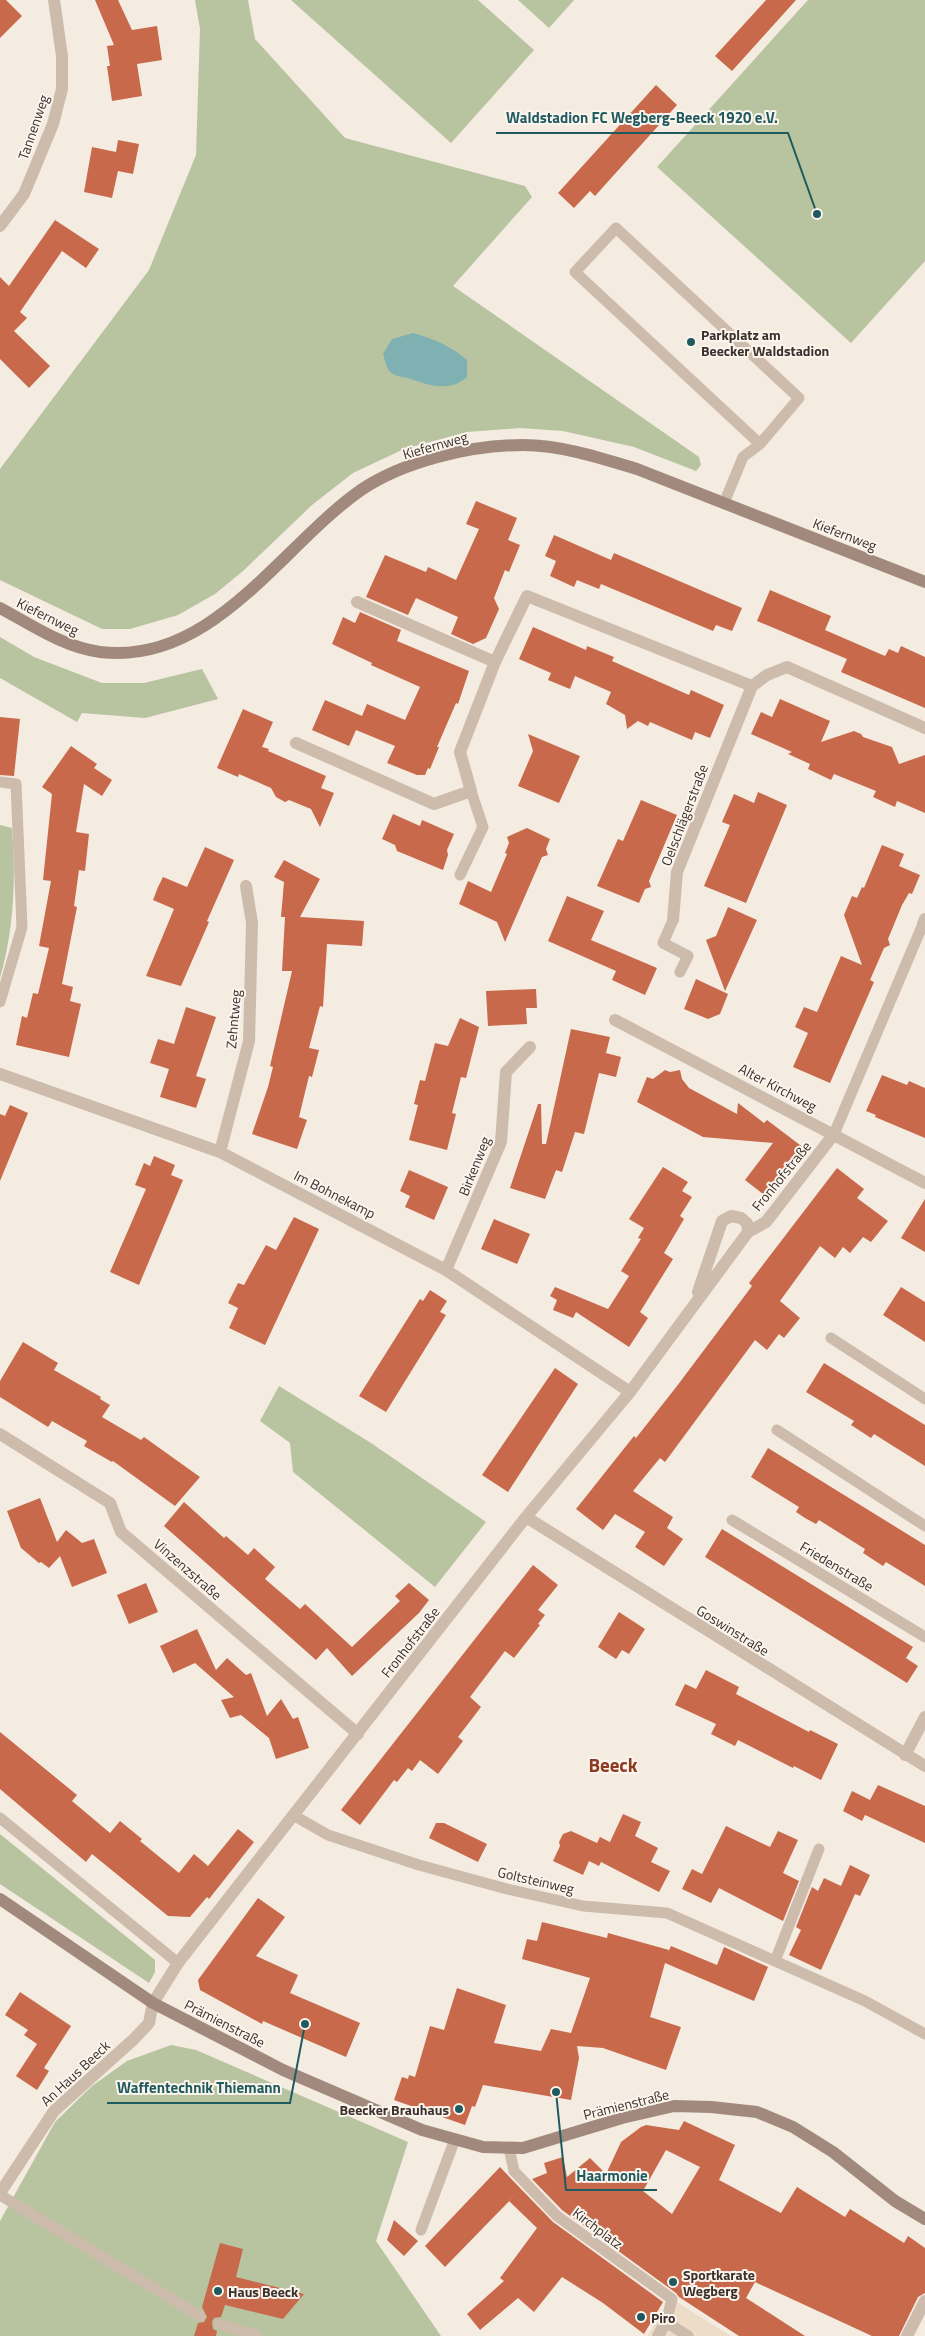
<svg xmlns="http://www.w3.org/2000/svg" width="925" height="2336" font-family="'Titillium Web',sans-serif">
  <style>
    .green { fill: #b8c4a0 }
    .plaza { fill: #ecdcc8 }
    .water { fill: #7fb0b2 }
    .building { fill: #c8694b; fill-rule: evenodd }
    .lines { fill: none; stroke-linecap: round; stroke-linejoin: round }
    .lane { stroke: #cdbbac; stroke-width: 11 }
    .street { stroke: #cdbbac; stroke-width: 12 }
    .secondary { stroke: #a18a7d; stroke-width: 12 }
    .poi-dot { fill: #1f5a5e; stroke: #fbf5ee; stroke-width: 2 }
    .labels { text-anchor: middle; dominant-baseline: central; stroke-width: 4; stroke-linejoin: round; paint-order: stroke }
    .street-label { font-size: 14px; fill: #3b302b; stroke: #fbf5ee }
    .poi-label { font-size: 14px; font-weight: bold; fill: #3b302b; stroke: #fbf5ee; text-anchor: start }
    .district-label { font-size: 19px; font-weight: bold; fill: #8c3b22; stroke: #fbf5ee }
    .leader { fill: none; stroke: #1f5a5e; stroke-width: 2 }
    .callout-dot { fill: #1f5a5e; stroke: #fbf5ee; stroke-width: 2 }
    .callout-label { font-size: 15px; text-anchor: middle; font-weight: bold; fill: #1f5a5e; stroke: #fbf5ee; stroke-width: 4; stroke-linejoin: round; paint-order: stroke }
  </style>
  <rect width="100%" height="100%" fill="#f4ebe1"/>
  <path class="green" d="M195,0H248L255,39L345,138L525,186L532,197L453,286L699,457L701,465L696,471L634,447L563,431L520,428L467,432L404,449L353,473L312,505L243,571L215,594L178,615L130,629H102L0,580V469L149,270L196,155L200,29Z
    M291,0H478L534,50L451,143Z
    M518,0H574L549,28Z
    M808,0H925V261L851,343L657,167Z
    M0,637L34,657L102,683H144L202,669L218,699L145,718L82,713L77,722L0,678Z
    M0,825L12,828C16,879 14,929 0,978Z
    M279,1386L371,1443L486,1522L435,1587L293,1472L290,1443L260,1421Z
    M0,1834L155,1960V1972L149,1983L0,1884Z
    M171,2045L196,2050L408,2142L376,2241L441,2336H0V2221L55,2122L92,2086L127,2061Z"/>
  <path class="plaza" d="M672,2299L731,2336H647Z"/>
  <path class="water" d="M413,333C434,339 451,346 467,360V377C449,393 428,385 408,378C403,377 395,376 390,372C386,367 385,360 383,354L392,339Z"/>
  <path class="building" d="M0,0H6L22,16L0,38Z
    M95,0H118L132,30L157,26L162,60L137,64L142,96L112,101L107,66H110L107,46L114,45Z
    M766,0H796L732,71L715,56Z
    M656,85L677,105L595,196L590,191L574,208L558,193Z
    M118,140L139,144L133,174L118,171L112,198L84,192L92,147L116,152Z
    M55,220L99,249L86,268L62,251L20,312L27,318L14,331L50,366L29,388L0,359V277L9,286Z
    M476,501L517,518L508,540L520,545L509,572L505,570L494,598L499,609L486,638L473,644L451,634L458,617L416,598L408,615L366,597L385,555L426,572L428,567L456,580L479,529L466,524Z
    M554,535L611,560L614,553L742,608L732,631L716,625L713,631L601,584L599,589L577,580L574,587L550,576L556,561L545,556Z
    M770,590L831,616L825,630L885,656L889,649L898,653L901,646L925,657V708L841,672L847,659L757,621Z
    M360,612L401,630L397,641L469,671L458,704L456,703L437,747H439L430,769L428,768L425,775H417L387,763L395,746L356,730L349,746L312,730L325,700L362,716L367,704L405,720L420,687L371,665L372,663L332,644L343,617L355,623Z
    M533,627L586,650L587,646L614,657L612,661L689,695L691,690L724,705L710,738L695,732L692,740L650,722L648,726L638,721L627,729L625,715L606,704L611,692L575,676L570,689L548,680L551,673L519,659Z
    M780,699L830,721L821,742L854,731L861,734L863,737L892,747L899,764L925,755V813L897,801L895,807L873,797L876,791L834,774L831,780L808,769L810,764L788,754L792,752L751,734L761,712L772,717Z
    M243,709L273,722L262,747L269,749L268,751L326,776L321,788L334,793L320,827L311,809L289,800L285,802L276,797L271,788L239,774L238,777L217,768Z
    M0,717L20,719L14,776L0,775Z
    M528,734L580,756L559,803L518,786L533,751Z
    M71,746L97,764L94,768L112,780L102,796L84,784L76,832L89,834L85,871L79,870L74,906L77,907L62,984L73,987L70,1001L81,1004L69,1057L16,1045L22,1016L27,1018L33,993L38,994L49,948L39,946L51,881L43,880L52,794L42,787Z
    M758,792L787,805L746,903L704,886L730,825L722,822L734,794L754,803Z
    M641,800L677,815L649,881L651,887L645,889L639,903L597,886L618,839L623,841Z
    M393,814L420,826L422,820L454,834L447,850L448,855L443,870L397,851L395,845L382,839Z
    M527,828L550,839L546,849L548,855L542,857L505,942L497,922L459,904L468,881L491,892L507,854L505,853L509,843L507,837Z
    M882,845L904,854L899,866L920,875L912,894L909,893L902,905L888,939L890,945L884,948L870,980L874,982L830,1083L793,1067L808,1033L795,1027L804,1007L817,1012L841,956L862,965L844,915L852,896L857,898L862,887L864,888Z
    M205,847L234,860L207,921L209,922L181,986L146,976L174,909L153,900L158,887L163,877L187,887Z
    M284,860L320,879L300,917L364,921L362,946L327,944L323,1007L320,1006L309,1048L319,1050L312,1077L309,1076L299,1117L307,1120L297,1149L252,1134L268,1087L273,1067L270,1066L292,971H282L285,917H281L284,882L274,877Z
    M567,896L604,911L591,940L657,968L645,995L612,980L616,971L548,941Z
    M728,907L757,920L725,991L706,940L716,936Z
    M696,979L728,994L720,1014L708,1019L684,1009Z
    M536,989L537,1008H526L527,1024L488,1026L486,991Z
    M186,1007L216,1017L196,1076L206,1079L196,1108L160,1097L169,1069L150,1063L158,1039L174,1044Z
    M460,1018L479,1027L466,1078L461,1077L452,1113L456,1114L447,1150L409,1140L418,1105L414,1104L420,1080L425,1081L435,1043L448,1046Z
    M571,1029L610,1037L606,1053L621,1057L616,1077L599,1073L584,1134L575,1132L562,1172L556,1170L545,1199L510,1188L538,1104H541L542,1144H546Z
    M665,1070L670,1072L680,1070L682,1079L689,1088L737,1114L738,1103L764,1123L767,1120L804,1148L767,1197L745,1180L773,1143L703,1137L637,1102L647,1077L653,1079Z
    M882,1075L907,1085L909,1081L925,1088V1138L875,1117L876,1115L866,1111Z
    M10,1105L28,1113L0,1181V1114L5,1116Z
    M154,1156L175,1165L171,1175L183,1180L139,1285L110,1272L146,1189L135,1185L144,1163L150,1166Z
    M663,1167L688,1182L682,1191L692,1197L680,1216L684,1219L664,1253L673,1259L640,1312L648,1318L629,1347L576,1312L573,1318L553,1310L557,1300L550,1296L555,1287L608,1309L629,1276L621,1271L641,1239L638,1238L644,1228L629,1219Z
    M837,1168L864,1189L857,1198L888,1221L871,1242L863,1237L850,1253L843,1247L835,1258L820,1246L780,1301L800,1318L784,1338L779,1334L767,1350L755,1340L665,1462L660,1458L633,1491L673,1517L667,1528L683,1539L664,1566L635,1547L645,1532L615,1514L603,1530L576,1509L634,1436L636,1438L677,1386L752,1286L749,1283Z
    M409,1170L448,1187L434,1220L405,1207L410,1196L400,1191Z
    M925,1199V1252L901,1238Z
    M294,1217L319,1229L265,1345L229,1328L238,1308L228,1303L238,1283L244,1285L266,1245L276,1250Z
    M494,1219L530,1234L517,1264L481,1249Z
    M901,1287L925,1302V1342L883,1315Z
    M430,1290L447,1301L440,1312L446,1315L386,1412L359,1396L420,1299L423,1301Z
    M23,1342L58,1363L54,1370L101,1397L100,1399L110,1405L102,1417L141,1440L144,1437L200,1477L175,1506L113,1461L112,1462L84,1446L87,1441L52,1421L48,1427L0,1397V1381Z
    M824,1363L925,1425V1466L874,1434L871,1438L851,1425L854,1421L806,1392Z
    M555,1368L578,1384L508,1492L482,1475Z
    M768,1448L925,1545V1586L886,1562L883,1566L863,1553L865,1549L819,1520L816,1524L805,1518L796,1512L799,1507L751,1477Z
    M40,1498L57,1542L66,1530L82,1543L94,1539L107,1573L72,1587L60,1556L49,1568L41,1562L39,1563L21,1548L7,1511Z
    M184,1502L224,1538L226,1536L248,1555L254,1548L275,1567L265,1579L300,1609L305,1604L352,1647L400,1601L395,1596L409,1583L429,1600L419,1613L352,1676L327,1648L316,1660L164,1526Z
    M722,1529L913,1647L906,1658L918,1666L907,1683L705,1557Z
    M533,1565L558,1585L538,1610L545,1615L538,1624L540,1625L514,1658L505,1651L470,1697L481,1707L458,1737L463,1741L438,1774L420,1760L412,1771L408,1768L397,1782L394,1780L360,1825L341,1810Z
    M146,1583L158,1612L129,1624L117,1595Z
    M619,1612L645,1629L629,1654L622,1650L616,1659L598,1647Z
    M197,1629L216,1670L227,1658L246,1675L251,1673L267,1716L281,1699L293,1719L298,1717L309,1748L276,1759L269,1738L241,1715L230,1718L221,1700L234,1697L195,1663L173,1673L160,1646Z
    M706,1670L739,1687L736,1694L809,1732L810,1730L838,1744L821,1780L794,1766L793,1768L738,1740L735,1746L711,1734L716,1724L675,1705L685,1684L696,1689Z
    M0,1732L77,1795L72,1801L110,1833L120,1821L142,1839L140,1841L179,1873L194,1854L208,1866L238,1829L254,1842L209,1899L207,1897L190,1917L168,1916L92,1854L86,1862L0,1789Z
    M878,1785L925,1806V1843L865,1815L862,1821L843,1811L852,1791L870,1800Z
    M623,1814L641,1822L635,1836L658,1848L651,1862L670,1871L659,1892L601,1862L599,1866L589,1861L583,1875L553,1861L560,1846L559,1842L563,1834L571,1831L597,1843L600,1837L610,1842Z
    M436,1823H444L487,1844L478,1862L429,1838Z
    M726,1826L770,1847L778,1831L798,1840L783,1873L799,1881L783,1921L719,1888L711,1903L682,1889L692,1869L702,1874Z
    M850,1865L870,1875L860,1896L855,1894L821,1970L789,1955L801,1930L796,1927L812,1887L818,1891L824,1878L841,1886Z
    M258,1898L285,1917L256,1956L298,1975L290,1993L360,2023L346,2057L263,2021L262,2024L200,1990L198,1980Z
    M542,1922L607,1938L608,1933L669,1950L667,1955L671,1946L717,1965L724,1947L768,1967L754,2001L665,1963L650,2017L681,2027L666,2070L603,2048L577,2046L579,2058L571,2100L483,2085L475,2107L472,2106L465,2125L394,2100L402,2077L408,2079L409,2075L415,2077L430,2026L444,2030L457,1988L506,2005L494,2043L541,2051L551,2029L571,2033L590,1978L522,1959L527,1939L537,1941Z
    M20,1992L71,2026L44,2068L49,2071L37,2090L16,2076L37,2044L24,2035L28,2030L5,2015Z
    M684,2121L735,2145L719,2180L781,2213L797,2187L845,2217L850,2209L904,2243L908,2236L925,2248V2293L918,2297L899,2336H872L755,2282L746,2298L805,2336H739L679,2297L676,2293L562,2210L532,2179L547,2173L544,2163L563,2157L567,2177L590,2158L606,2174L621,2142L641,2127L646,2125L679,2130ZM666,2150L700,2167L672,2214L643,2191Z
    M500,2167L521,2189L445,2267L425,2246Z
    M521,2189L553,2222L663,2302L644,2334L603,2303L562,2277L534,2312L518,2298L480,2330L467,2314L504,2281L500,2278L537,2228L509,2201Z
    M394,2220L418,2241L404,2256L387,2240Z
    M220,2243L243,2249L236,2277L304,2294L283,2319L225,2305L221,2317L214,2318L212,2322L213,2329L217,2331L216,2336H194L198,2323L204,2322L207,2317L202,2307Z"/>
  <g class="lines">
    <path class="lane" d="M724,503L743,457L760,444L799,398L616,228L575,272L760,444
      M0,782L16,784L22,927L0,1002
      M460,875L483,827L471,791
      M673,920L663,943L688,956L680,972
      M834,1134L923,924
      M831,1338L925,1399
      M777,1430L925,1526
      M732,1520L925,1637
      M293,1815L328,1835L419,1865L507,1889L583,1906L667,1913L865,2001L925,2034
      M0,1818L178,1963
      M775,1961L819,1849
      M509,2148L514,2171L557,2216L672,2299L666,2322L688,2336
      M0,2195L200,2316
      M421,2230L455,2139
      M219,2324L258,2336"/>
    <path class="street" d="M0,226L24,194L53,124L62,89V56L54,0
      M357,602L495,662
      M296,743L434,804L471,791L460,752L495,662L527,596L752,686
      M925,919L923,924L925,925
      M673,920L677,872L752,686L767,675L787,667L925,728
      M615,1020L925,1183
      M0,1074L220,1152L446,1270L630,1392
      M220,1152L249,1041L252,923L246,886
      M446,1270L501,1142L506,1072L530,1047
      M698,1292L722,1221L731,1216L741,1218L747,1223L748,1232
      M0,1434L110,1503L121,1532L358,1734
      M526,1517L925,1766
      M905,1755L925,1717
      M0,2193L54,2111L134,2039L149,2023L153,2003L178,1963L526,1517L630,1392L748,1232L766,1222L834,1134
      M658,2336L666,2322
      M907,2336L925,2301"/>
    <path class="secondary" d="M0,608C32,625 63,647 100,652C212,666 281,546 361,490C404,461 471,445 523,445C561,445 601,458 637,469L925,582
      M0,1899L153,2003L283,2070L422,2130L483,2147L523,2148L622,2118L674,2106L711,2107L757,2112L793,2127L833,2152L895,2201L925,2219"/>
  </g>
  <g class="poi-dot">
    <circle cx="691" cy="342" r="5"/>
    <circle cx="459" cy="2109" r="5"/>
    <circle cx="673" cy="2282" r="5"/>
    <circle cx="218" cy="2291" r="5"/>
    <circle cx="641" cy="2317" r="5"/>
  </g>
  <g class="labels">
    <g class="street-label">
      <text transform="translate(33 127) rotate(-71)">Tannenweg</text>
      <text transform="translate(435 445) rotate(-16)">Kiefernweg</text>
      <text transform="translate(845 534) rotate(21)">Kiefernweg</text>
      <text transform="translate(48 616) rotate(26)">Kiefernweg</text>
      <text transform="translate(684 815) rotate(-69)">Oelschlägerstraße</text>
      <text transform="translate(233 1019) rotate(-85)">Zehntweg</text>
      <text transform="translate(778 1087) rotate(28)">Alter Kirchweg</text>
      <text transform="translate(474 1166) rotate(-68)">Birkenweg</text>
      <text transform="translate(781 1176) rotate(-51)">Fronhofstraße</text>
      <text transform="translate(335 1194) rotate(27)">Im Bohnekamp</text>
      <text transform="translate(837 1566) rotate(31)">Friedenstraße</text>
      <text transform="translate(188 1569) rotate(41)">Vinzenzstraße</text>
      <text transform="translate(733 1630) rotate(32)">Goswinstraße</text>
      <text transform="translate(410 1642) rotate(-52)">Fronhofstraße</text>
      <text transform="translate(536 1880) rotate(13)">Goltsteinweg</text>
      <text transform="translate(225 2023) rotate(27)">Prämienstraße</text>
      <text transform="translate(75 2073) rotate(-43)">An Haus Beeck</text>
      <text transform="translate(626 2104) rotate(-14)">Prämienstraße</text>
      <text transform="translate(598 2228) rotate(37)">Kirchplatz</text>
    </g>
    <g class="poi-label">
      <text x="701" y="334">Parkplatz am<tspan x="701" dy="16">Beecker Waldstadion</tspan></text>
      <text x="449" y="2109" text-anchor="end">Beecker Brauhaus</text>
      <text x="683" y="2274">Sportkarate<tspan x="683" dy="16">Wegberg</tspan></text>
      <text x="228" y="2291">Haus Beeck</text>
      <text x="651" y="2317">Piro</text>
    </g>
    <g class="district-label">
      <text x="613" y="1764">Beeck</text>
    </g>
  </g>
  <path class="leader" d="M817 214L788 133H496M305 2024L290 2103H107M556 2092L566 2190H657"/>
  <g class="callout-dot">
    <circle cx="817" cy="214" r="5"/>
    <circle cx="305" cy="2024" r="5"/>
    <circle cx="556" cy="2092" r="5"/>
  </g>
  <g class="callout-label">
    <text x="642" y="123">Waldstadion FC Wegberg-Beeck 1920 e.V.</text>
    <text x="199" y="2093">Waffentechnik Thiemann</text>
    <text x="612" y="2181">Haarmonie</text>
  </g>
</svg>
